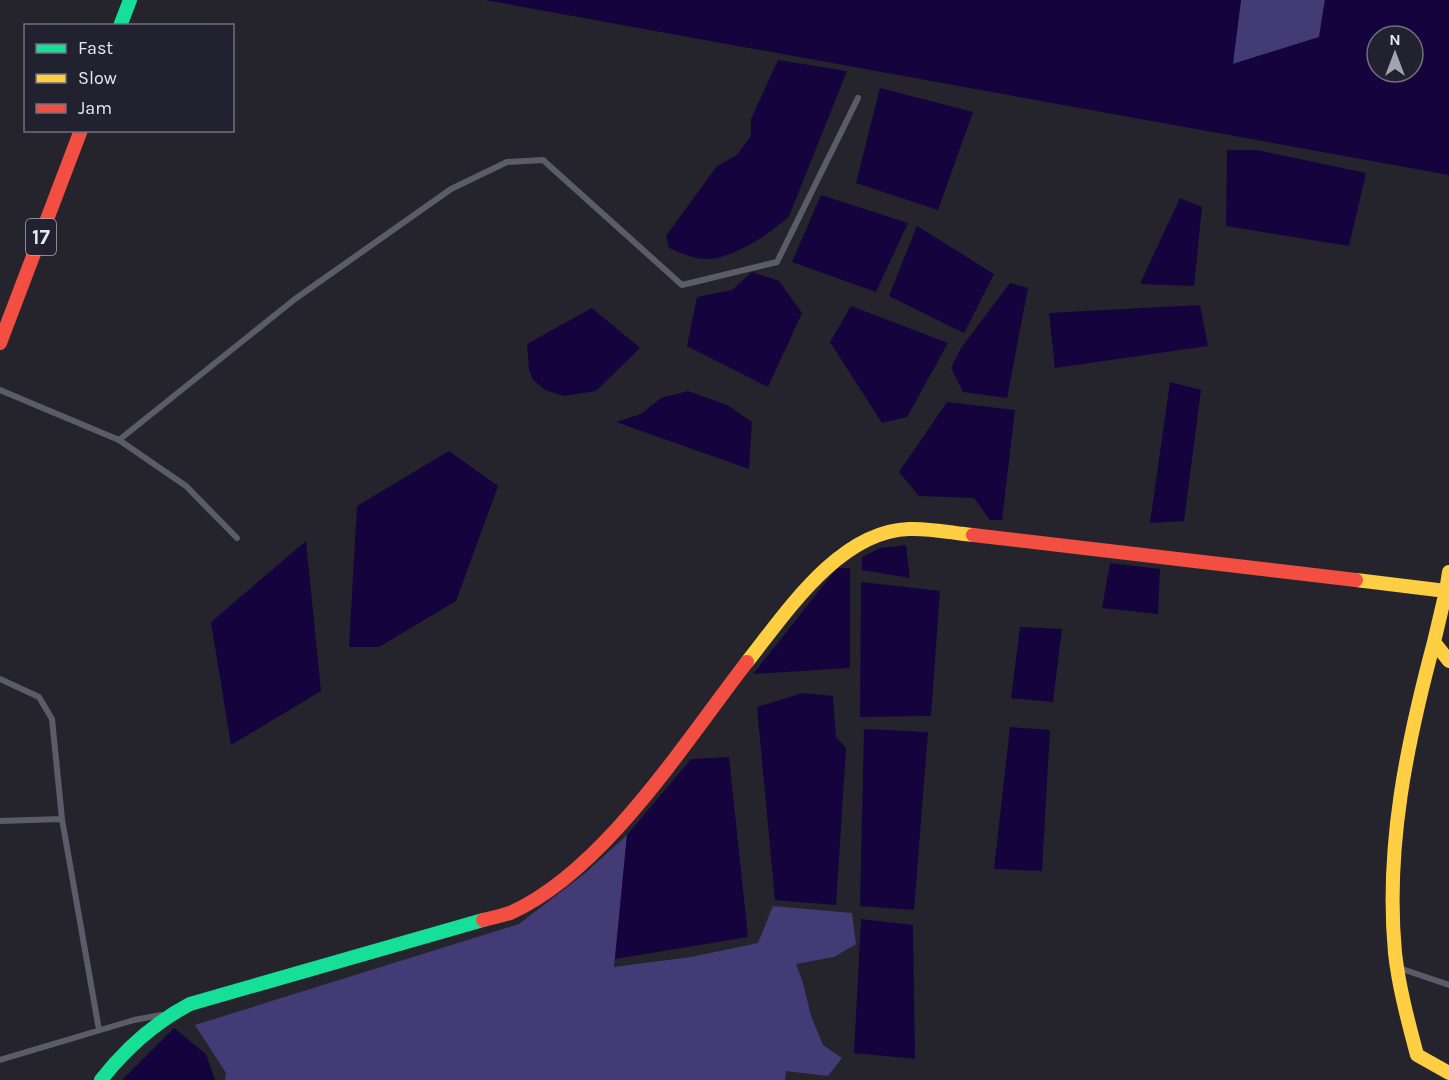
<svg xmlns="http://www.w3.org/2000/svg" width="1449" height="1080" font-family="Karla,sans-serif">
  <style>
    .green { fill: #423b76 }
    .water { fill: #15033d; fill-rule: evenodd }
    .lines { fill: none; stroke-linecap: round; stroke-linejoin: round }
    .lane { stroke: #5c5b69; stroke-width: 6 }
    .fast { stroke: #16e098; stroke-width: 14 }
    .slow { stroke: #ffcf43; stroke-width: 14 }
    .jam { stroke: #f24e42; stroke-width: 14 }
    .labels { text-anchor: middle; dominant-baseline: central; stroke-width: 4.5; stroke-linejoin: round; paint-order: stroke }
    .shield { fill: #22212f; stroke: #acacb6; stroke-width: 1.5 }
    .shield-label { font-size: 21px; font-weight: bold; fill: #e7e7f0 }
  </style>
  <rect width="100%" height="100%" fill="#25242c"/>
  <path class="green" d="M1241,0H1325L1319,37L1232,64Z
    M627,835L614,967L691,957L758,943L773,906L852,913L856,944L834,957L796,964L803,983L811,1016L823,1045L842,1058L828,1076L786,1071L785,1080H225L226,1073L195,1025L519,924L584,874Z"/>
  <path class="water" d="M485,0H1241L1233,64L1319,37L1325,0H1449V175ZM1377,36H1413V72H1377Z
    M778,60L847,71L789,216C770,234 733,259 706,259C693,259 681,253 669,248L666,236L717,166L737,155L751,136V119Z
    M880,88L973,112L938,210L856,183Z
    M1227,150H1257L1366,173L1349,246L1226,226Z
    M821,195L908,223L876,292L792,262Z
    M1180,198L1202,207L1194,286L1140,284Z
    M917,226L994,274L964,333L889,296Z
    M752,272L779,281L802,313L768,387L687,346L697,297L732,290Z
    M1010,283L1028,288L1007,398L963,392L951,368L961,348Z
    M1200,305L1208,346L1055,368L1049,313Z
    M851,306L948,343L907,417L882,423L830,342Z
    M592,308L640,348L596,391L564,396L545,390L533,380L529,369L527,344Z
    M1170,382L1201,390L1184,521L1150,523Z
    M688,391L727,405L752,422L749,469L616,422L641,414L661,398Z
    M947,402L1015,410L1002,520H990L974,498L919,496L899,472Z
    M449,451L498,486L456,601L379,647H349L357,506Z
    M306,541L321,691L231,745L211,622Z
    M906,545L910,578L862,570V557L880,548Z
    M1110,563L1160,569L1158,614L1102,608Z
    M837,568H850V668L753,674Z
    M861,582L940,591L931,716L860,717Z
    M1020,627L1062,629L1053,702L1011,698Z
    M803,693L833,696L836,737L846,748L836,905L775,900L757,707Z
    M1010,727L1050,730L1042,871L994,869Z
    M864,729L928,732L914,910L860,906Z
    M729,757L748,937L615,959L627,835L691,759Z
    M861,919L913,925L915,1059L854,1053Z
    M174,1028L206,1054L215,1080H122Z"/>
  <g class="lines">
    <path class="lane" d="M0,390L119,440L186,486L237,538
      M119,440L295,299L451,189L507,162L543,160L682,285L777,262L858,98
      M0,679L39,697L52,719L62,819L99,1030
      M0,821L62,819
      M1399,968L1449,985
      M0,1060L134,1020L161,1015"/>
    <path class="fast" d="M120,26L130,0
      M101,1080C126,1048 154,1023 190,1004L483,920"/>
    <path class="slow" d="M1356,580L1446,591L1449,572
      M1446,591L1434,642L1449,661
      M1434,642C1407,743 1385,847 1395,953C1399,988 1408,1021 1417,1055L1449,1073
      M747,662C786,613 839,531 909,529C930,528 952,533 973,535"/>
    <path class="jam" d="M0,343L81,130
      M973,535L1356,580
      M483,920C492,918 501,916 510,913C604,871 684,743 747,662"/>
  </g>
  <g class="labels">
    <rect class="shield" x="26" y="219" width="30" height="36" rx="4.5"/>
    <g class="shield-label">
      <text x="41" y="237">17</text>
    </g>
  </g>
  <rect x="24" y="24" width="210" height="108" fill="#22212f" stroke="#71707c" stroke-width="1.5"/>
  <rect x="36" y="44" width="30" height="9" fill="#16e098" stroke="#71707c" stroke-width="1.5"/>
  <text x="78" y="54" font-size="18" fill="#e7e7f0">Fast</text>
  <rect x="36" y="74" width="30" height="9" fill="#ffcf43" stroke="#71707c" stroke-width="1.5"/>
  <text x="78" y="84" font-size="18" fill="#e7e7f0">Slow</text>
  <rect x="36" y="104" width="30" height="9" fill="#f24e42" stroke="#71707c" stroke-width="1.5"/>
  <text x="78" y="114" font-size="18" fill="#e7e7f0">Jam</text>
  <g transform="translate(1395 54)"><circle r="28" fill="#22212f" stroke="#71707c" stroke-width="1.5"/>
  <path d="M0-4.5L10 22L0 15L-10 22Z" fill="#a3a3ab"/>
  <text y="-9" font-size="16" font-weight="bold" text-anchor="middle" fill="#e7e7f0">N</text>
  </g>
</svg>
